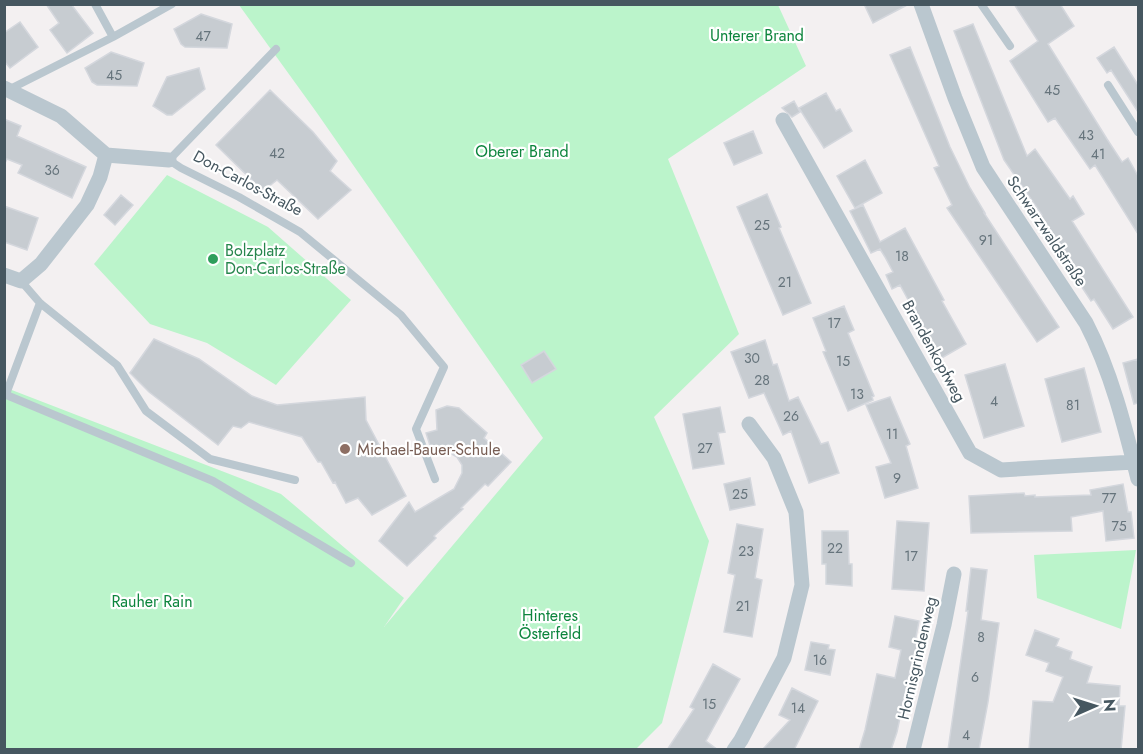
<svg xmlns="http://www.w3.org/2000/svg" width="1143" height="754" font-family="Jost,sans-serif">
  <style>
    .green { fill: #bbf4cb }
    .building { fill: #c7ccd1; stroke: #d4d7dd; stroke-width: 1.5 }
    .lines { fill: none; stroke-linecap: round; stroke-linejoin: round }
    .service { stroke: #bac7cf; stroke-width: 8 }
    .minor { stroke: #bac7cf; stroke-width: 15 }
    .leisure-dot { fill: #2e9e5b; stroke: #fff; stroke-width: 2 }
    .education-dot { fill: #8d6e63; stroke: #fff; stroke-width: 2 }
    .labels { text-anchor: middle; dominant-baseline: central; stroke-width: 4.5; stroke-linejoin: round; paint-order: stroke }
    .number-label { font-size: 14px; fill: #66747c }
    .park-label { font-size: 16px; fill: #0d853d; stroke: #fff }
    .street-label { font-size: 16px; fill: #465760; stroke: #fff }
    .leisure-label { font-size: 16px; fill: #27864d; stroke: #fff; text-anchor: start }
    .education-label { font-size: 16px; fill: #785e54; stroke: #fff; text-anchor: start }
  </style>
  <rect width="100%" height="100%" fill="#f3f0f1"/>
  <path class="green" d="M239,5H778L806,66L668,159L739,334L654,417L709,541L662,723L636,749H5L4,387L281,494L404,598L384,627L543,438L317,113Z
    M167,175L268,227L351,300L276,385L207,343L150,324L94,264Z
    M1136,550L1121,629L1037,598L1034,555Z"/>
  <path class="building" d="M46,4H71L93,33L67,53L50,30L59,23Z
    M864,4H909L873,23Z
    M1014,4H1060L1074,26L1048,44L1107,139L1122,162L1128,158L1138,176V234L1095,165L1090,169L1055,118L1048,122L1010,61L1038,41Z
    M201,14L232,24L227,48L185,47L181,44L174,29Z
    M20,22L38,47L10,68L4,61V33Z
    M973,24L1027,156L1035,149L1070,199L1073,196L1084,214L1072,221L1133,317L1113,329L1094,299L1091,301L1074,275L1040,216L1042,215L1004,160L954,31Z
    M910,47L950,147L970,188L985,213H984L1059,327L1037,342L947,208L952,205L934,168L939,166L890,55Z
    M1114,47L1138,85V112L1111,70L1107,73L1097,58Z
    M111,52L144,63L137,86L97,85L92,82L85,68Z
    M199,68L205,89L172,115H167L153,106L167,77Z
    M270,90L313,132L337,161L330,171L351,190L318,219L277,180L263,191L216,145Z
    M826,93L836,111L840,109L852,131L824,148L799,108Z
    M794,101L800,112L792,117L782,108Z
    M4,119L21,126L17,136L86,167L72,198L18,173L22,165L7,159L4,165Z
    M753,131L762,153L734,165L724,143Z
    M865,160L882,193L855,208L837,176Z
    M767,194L781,227L779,228L811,303L783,315L737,207Z
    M121,195L133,205L115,225L104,215Z
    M863,205L880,242L905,228L944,300L942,301L966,344L940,359L924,331L919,333L912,321L918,318L900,285L892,289L886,275L893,272L885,257L880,249L871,253L850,211Z
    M4,206L38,218L27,250L4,242Z
    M844,306L854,330L848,333L874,396L872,397L873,400L848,411L823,352L826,351L813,318Z
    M154,339L199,359L252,396L277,405L365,397L366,420L406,496L372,515L358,498L346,503L335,482L333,483L321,462H318L302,437L249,422L241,428L233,426L218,445L149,392L130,373Z
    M765,340L773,365L777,364L789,401L798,397L821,444L828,442L839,473L809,483L791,431L783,435L764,393L749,398L731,352Z
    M544,351L556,369L532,383L521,365Z
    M1138,359V403L1134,404L1123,363Z
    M1005,364L1024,426L984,438L965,375Z
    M1084,368L1101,432L1062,442L1045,379Z
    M890,397L910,444L906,446L918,488L885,498L876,467L891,463L866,405Z
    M447,406L459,408L487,433L484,438L511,462L488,486L485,484L461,508L463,509L434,536L436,538L407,566L379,541L409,502L415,512L454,489L462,473V465L457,457L450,453L433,455L426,433L437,430L436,410Z
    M720,407L725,432L718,433L724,464L693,469L683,414Z
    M750,478L755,505L730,510L724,484Z
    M1123,484L1128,512H1131L1134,538L1106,541L1103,511L1071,517L1072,531L971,533L969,496L1024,493L1025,496L1035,495V497L1091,495L1090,490Z
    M897,521L929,523L924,591L892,589Z
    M737,524L763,529L755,578L762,580L752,637L724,632L735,575L728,573Z
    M822,531H848L849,564H852V586L826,584V564H822Z
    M971,568L987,570L981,620L999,623L988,702L979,750H948L968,611H966Z
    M895,616L919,621L915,642L918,643L913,666H911L897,732L891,750H859L865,730L877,674L895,678L901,650L889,647Z
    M1035,630L1059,639L1056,646L1072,652L1070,659L1092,667L1087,683L1120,686L1119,706H1125L1121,750H1029L1033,701L1053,702L1063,677L1046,671L1049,663L1026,655Z
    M811,642L829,645L828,649L835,650L830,675L805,670Z
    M713,664L740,679L706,741L718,750H667L694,709L690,707Z
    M792,688L818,701L794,750H762L790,720L779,715Z"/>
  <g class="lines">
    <path class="service" d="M95,4L113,37
      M981,4L1010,46
      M276,49L169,160L181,168L239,197L300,232L401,315L444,367L416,429L435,479
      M1108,85L1138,132
      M10,89L113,37L172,4
      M21,281L40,303L117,365L146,411L210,459L295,480
      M4,394L213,481L351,563
      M6,394L40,303"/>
    <path class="minor" d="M921,4L955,98L983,167L1086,323C1111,371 1125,427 1138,479
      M4,88L61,116L106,155L169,160
      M783,120L970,453L1001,470L1134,462
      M4,275L21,281L41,264L87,205L100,177L106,155
      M734,750L741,740L784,658L802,585L796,512L774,458L749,424
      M913,750L944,625L954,574"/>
  </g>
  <circle class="leisure-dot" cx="213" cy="259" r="6"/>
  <circle class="education-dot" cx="345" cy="449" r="6"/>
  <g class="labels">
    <g class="number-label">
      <text x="203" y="36">47</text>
      <text x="114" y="75">45</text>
      <text x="1052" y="90">45</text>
      <text x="1086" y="135">43</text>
      <text x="277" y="153">42</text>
      <text x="1098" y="154">41</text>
      <text x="52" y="170">36</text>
      <text x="762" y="225">25</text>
      <text x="986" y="240">91</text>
      <text x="902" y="256">18</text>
      <text x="785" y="282">21</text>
      <text x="834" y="323">17</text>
      <text x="752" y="358">30</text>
      <text x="843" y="361">15</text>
      <text x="762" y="380">28</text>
      <text x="857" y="394">13</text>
      <text x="994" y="401">4</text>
      <text x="1073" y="405">81</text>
      <text x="791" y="416">26</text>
      <text x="892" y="434">11</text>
      <text x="705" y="448">27</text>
      <text x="897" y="478">9</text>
      <text x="740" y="494">25</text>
      <text x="1109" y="498">77</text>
      <text x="1119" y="526">75</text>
      <text x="835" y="548">22</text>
      <text x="746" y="551">23</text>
      <text x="911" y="556">17</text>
      <text x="743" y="606">21</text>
      <text x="981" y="637">8</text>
      <text x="820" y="660">16</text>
      <text x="975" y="677">6</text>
      <text x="709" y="704">15</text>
      <text x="798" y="708">14</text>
      <text x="966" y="735">4</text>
    </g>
    <g class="park-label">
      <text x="757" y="35">Unterer Brand</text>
      <text x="522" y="151">Oberer Brand</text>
      <text x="152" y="601">Rauher Rain</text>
      <text x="550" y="615">Hinteres<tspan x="550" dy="18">Österfeld</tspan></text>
    </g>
    <g class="street-label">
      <text transform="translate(248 183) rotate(28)">Don-Carlos-Straße</text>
      <text transform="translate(1047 231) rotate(56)">Schwarzwaldstraße</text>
      <text transform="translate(934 351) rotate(61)">Brandenkopfweg</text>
      <text transform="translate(917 658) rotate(-77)">Hornisgrindenweg</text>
    </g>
    <g class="leisure-label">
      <text x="225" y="250">Bolzplatz<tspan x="225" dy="18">Don-Carlos-Straße</tspan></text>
    </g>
    <g class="education-label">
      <text x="357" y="449">Michael-Bauer-Schule</text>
    </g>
  </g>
  <rect width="1143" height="754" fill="none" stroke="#465760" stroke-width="12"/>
  <g transform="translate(1095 706) rotate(87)" stroke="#ffffff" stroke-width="4.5" paint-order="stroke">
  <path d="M0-4.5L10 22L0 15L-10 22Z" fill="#465760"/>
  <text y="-9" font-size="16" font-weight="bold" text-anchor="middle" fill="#465760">N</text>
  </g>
</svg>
